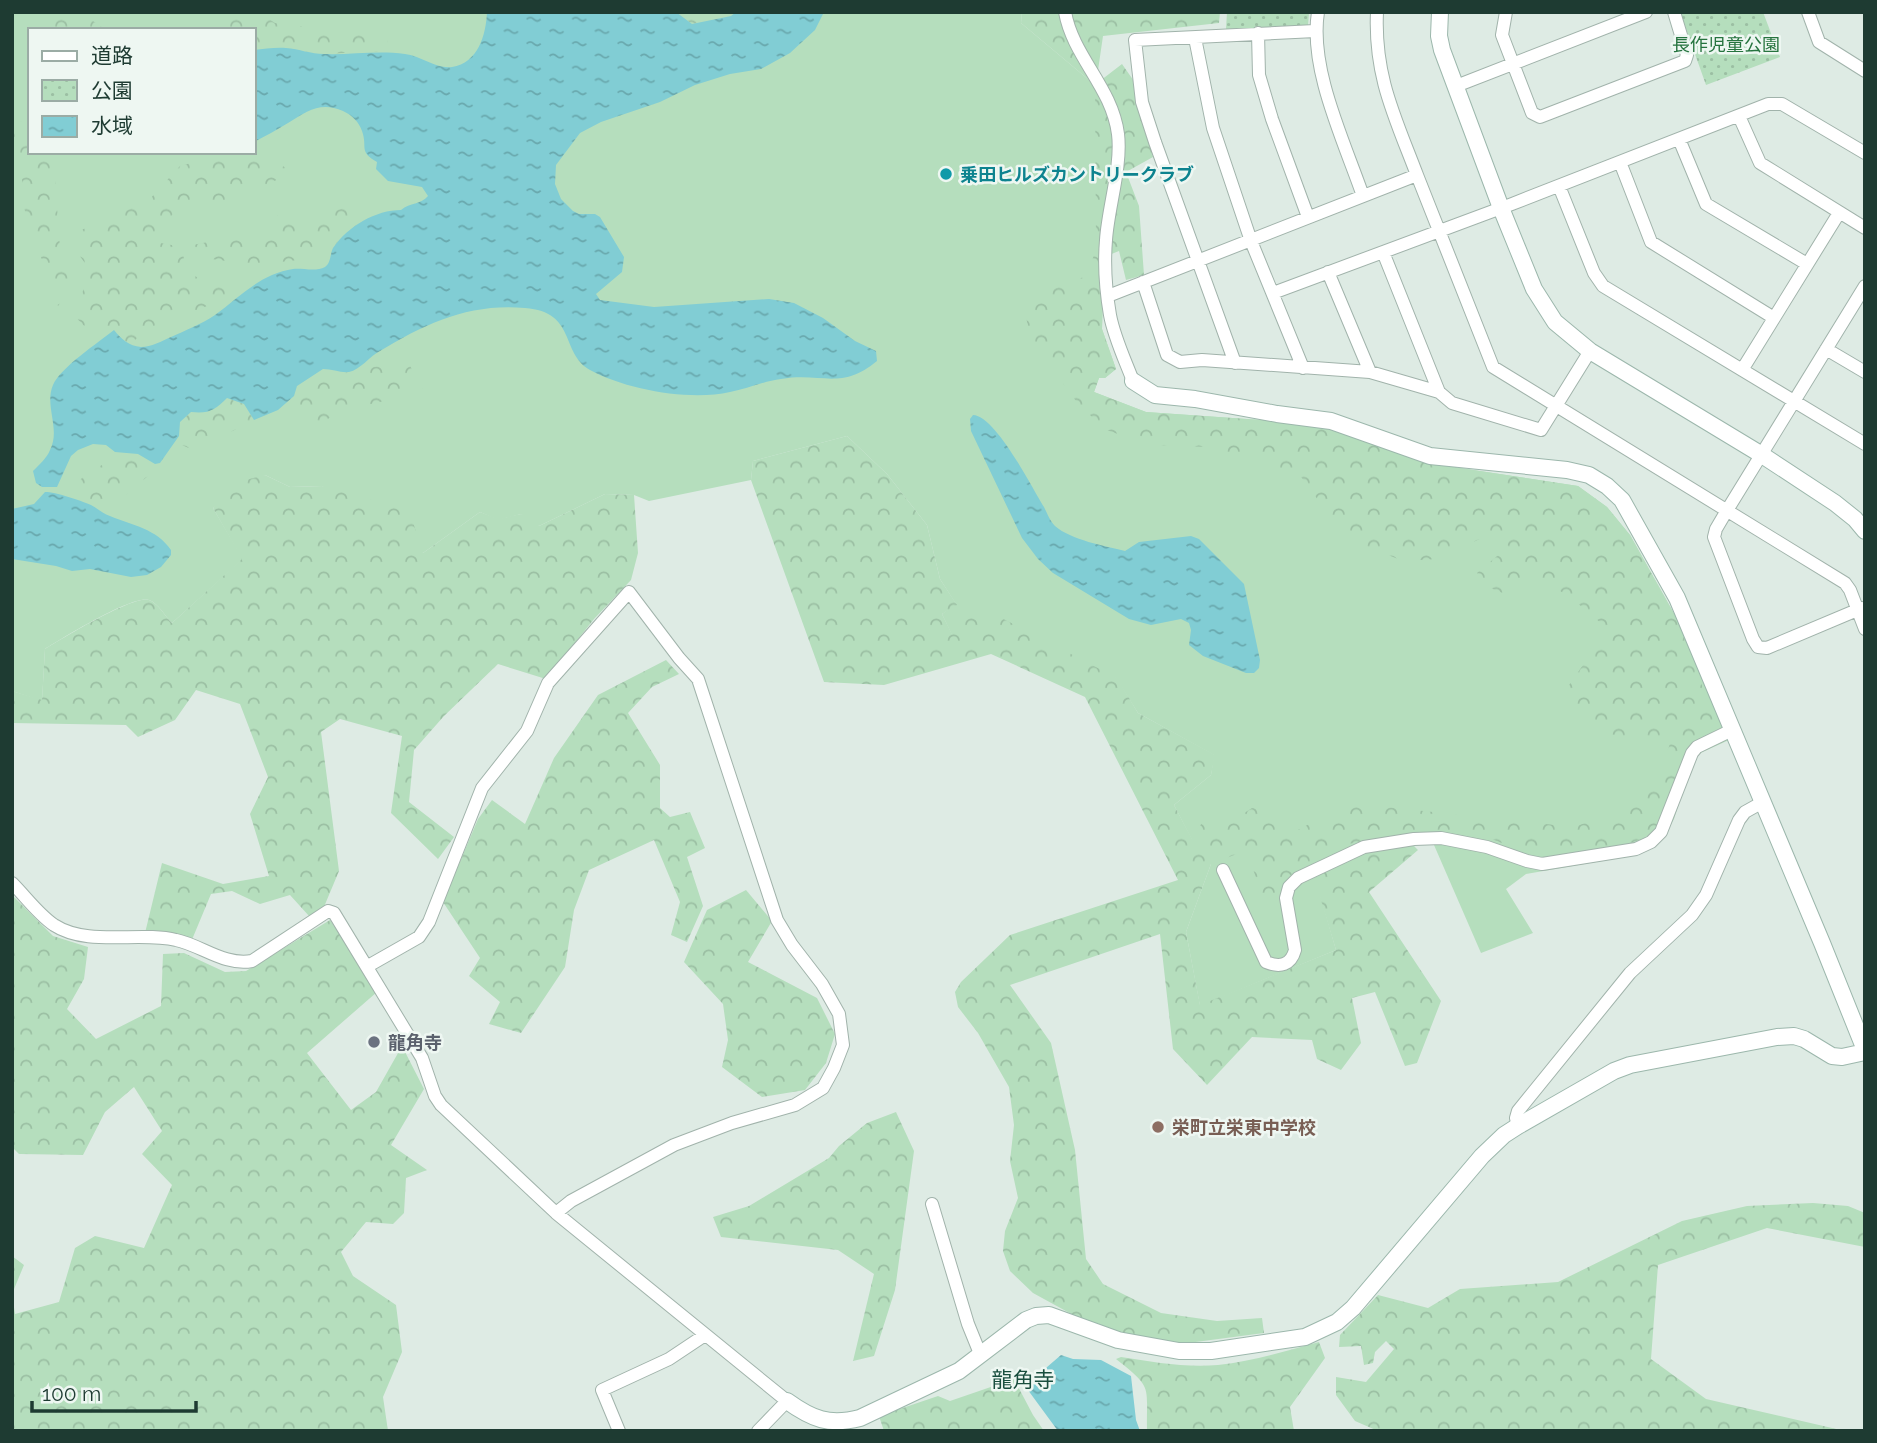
<svg xmlns="http://www.w3.org/2000/svg" width="1877" height="1443" font-family="Raleway,'Noto Sans JP',sans-serif">
  <style>
    .grass { fill: #b5debd; fill-rule: evenodd }
    .forest { fill: url(#forest-crowns) }
    .park { fill: url(#park-dots) }
    .water { fill: url(#water-ripples) }
    .lines { fill: none; stroke-linecap: round; stroke-linejoin: round }
    .street-casing { stroke: #a1b3ab; stroke-width: 14 }
    .secondary-casing { stroke: #9cb7ac; stroke-width: 18 }
    .street { stroke: #fff; stroke-width: 12 }
    .secondary { stroke: #fff; stroke-width: 16 }
    .culture-dot { fill: #0f9aa8; stroke: #eef7f2; stroke-width: 2.5 }
    .worship-dot { fill: #6b7280; stroke: #eef7f2; stroke-width: 2.5 }
    .education-dot { fill: #8d6e63; stroke: #eef7f2; stroke-width: 2.5 }
    .labels { text-anchor: middle; dominant-baseline: central; stroke-width: 5; stroke-linejoin: round; paint-order: stroke }
    .park-label { font-size: 18px; fill: #26743f; stroke: #eef7f2 }
    .culture-label { font-size: 18px; font-weight: bold; fill: #0d838f; stroke: #eef7f2; text-anchor: start }
    .worship-label { font-size: 18px; font-weight: bold; fill: #5b616d; stroke: #eef7f2; text-anchor: start }
    .education-label { font-size: 18px; font-weight: bold; fill: #785e54; stroke: #eef7f2; text-anchor: start }
    .quarter-label { font-size: 21px; fill: #194e3e; stroke: #eef7f2 }
  </style>
  <defs>
    <pattern id="forest-crowns" width="20" height="18" patternUnits="userSpaceOnUse" patternTransform="scale(1.75)"><rect width="20" height="18" fill="#b5debd"/><path d="M2 6a3 3 0 1 1 6 0M12 15a3 3 0 1 1 6 0" fill="none" stroke="#9bbfa3"/></pattern>
    <pattern id="park-dots" width="8" height="8" patternUnits="userSpaceOnUse" patternTransform="scale(1.75)"><rect width="8" height="8" fill="#b5debd"/><path d="M2 2h.1M6 6h.1" fill="none" stroke="#9bbfa3" stroke-width="1.8" stroke-linecap="round"/></pattern>
    <pattern id="water-ripples" width="26" height="14" patternUnits="userSpaceOnUse" patternTransform="scale(1.75)"><rect width="26" height="14" fill="#81cdd4"/><path d="M2 4q2-2 4 0t4 0M15 11q2-2 4 0t4 0" fill="none" stroke="#69a8ad"/></pattern>
  </defs>
  <rect width="100%" height="100%" fill="#deebe4"/>
  <path class="grass" d="M12,12H1022L1021,23L1095,85L1104,257L1102,329L1116,369L1105,378H1099L1094,392L1146,412L1275,421L1427,463L1578,486L1607,507L1630,535L1677,619L1729,740L1694,756L1674,819L1665,835L1631,856L1526,874L1506,889L1533,933L1481,953L1434,845H1413L1315,877L1336,950L1200,1006L1186,932L1211,864L1192,840L1174,805L1211,775L1214,755L1138,713L1116,678L952,635L942,614L956,604L940,579L927,525L887,474L847,436L753,461L751,480L649,501L634,495L605,494L539,526L521,514L498,520L480,512L423,553L322,486L290,487L265,475L213,508L243,559L172,623C165,616 158,603 149,600C132,595 63,638 45,649L42,701L12,691ZM30,30H254V152H30Z"/>
  <path class="forest" d="M45,12H80L106,30H57Z
    M215,12H258L275,23L388,38L386,51L322,54L285,48L254,50V30H224Z
    M676,12H736L731,16L692,24Z
    M1022,12H1220L1219,23L1103,36L1096,84L1122,64L1136,84L1153,157L1126,172L1139,206L1144,275L1126,280L1119,251L1104,257L1102,329L1116,369L1105,378H1099L1094,392L1146,412L1275,421L1333,429L1427,463L1578,486L1607,507L1630,535L1677,619L1719,731L1691,741L1665,813L1648,837L1627,844L1527,853L1484,836L1414,833L1348,844L1285,878L1275,906L1261,894L1247,850L1211,864L1186,932L1200,1005L1336,950L1314,877L1359,855L1413,845L1418,850L1369,892L1441,1001L1417,1063L1405,1066L1375,992L1352,998L1361,1043L1341,1070L1317,1059L1312,1040L1252,1037L1207,1085L1173,1049L1160,934L1010,985L1051,1043L1075,1150L1086,1259L1103,1284L1161,1313L1217,1321L1262,1318L1264,1333L1188,1343L1140,1339L1075,1316L1033,1293L1010,1271L1003,1251L1005,1231L1018,1198L1010,1161L1014,1125L1009,1087L978,1033L958,1007L955,992L961,982L1010,935L1178,880L1085,697L991,654L884,685L824,682L751,480L753,461L847,436L887,474L927,525L940,579L957,605L942,614L952,634L965,617L988,611L1117,678L1138,713L1215,755L1211,775L1174,805L1192,839L1206,816L1218,815L1229,823L1252,808L1268,810L1294,832L1349,803L1574,827L1616,812L1657,779L1671,741L1607,734L1580,714L1567,688L1608,629L1569,596L1535,577L1505,594L1481,584L1477,573L1509,546L1484,537L1437,559L1403,561L1346,538L1299,474L1212,447L1148,445L1104,429L1076,401L1031,340L1026,317L1029,299L1086,276L1096,250L1095,85L1021,23Z
    M12,106L16,121L30,122V152H53L60,248L74,271L70,289L58,306L24,208L21,164L12,153Z
    M254,151L294,172L219,206L181,205L150,241L182,247L275,229L277,216L286,206L295,223L347,207L359,223L340,239L331,250L315,258L255,265L183,255C190,283 210,283 234,290L223,300L146,329L131,344L121,339L115,331L106,337L83,325L72,313L82,295L88,267L70,243L72,234L148,201L180,166L209,158L217,152Z
    M408,362L424,392L340,411L314,428L288,401C295,396 295,388 302,383L311,388C340,369 375,367 408,362Z
    M226,398L244,404L254,420L199,448L191,449L175,442L179,436L180,422L191,412L204,414Z
    M119,456C132,459 143,462 148,476L110,508L101,511L82,502L78,483L85,474Z
    M265,475L290,487L322,486L409,510L423,553L480,512L498,519L521,514L534,517L539,526L605,494L634,495L638,553L631,580L594,619L546,679L498,664L444,716L414,750L409,802L454,837L438,859L391,813L402,736L340,719L321,732L339,871L321,914L309,916L290,895L260,904L232,891L211,894L191,942L145,933L162,863L223,884L269,876L250,814L268,777L240,704L196,690L175,720L138,737L126,725L12,723V691L42,700L45,649C62,639 133,595 149,600C158,603 165,616 172,623L242,559L213,508L242,481Z
    M666,660L679,674L652,687L628,713L660,765V808L670,817L690,812L705,848L687,857L703,906L687,942L671,935L680,902L654,840L589,870L574,910L565,967L521,1033L489,1024L500,1002L469,976L480,958L443,902L478,819L492,800L525,824L554,758L598,695Z
    M746,890L772,921L748,962L817,998L835,1034L826,1063L805,1090L762,1097L722,1067L728,1040L723,1004L684,962L707,910Z
    M12,895L53,936L88,947L84,979L67,1009L96,1039L161,1006L163,954L184,953L225,972L246,971L330,920L377,992L307,1053L351,1110L376,1092L402,1046L424,1089L391,1145L427,1170L406,1178L404,1213L393,1224L366,1222L341,1252L353,1276L396,1305L402,1352L383,1397L388,1431H12V1256L24,1265L12,1294L15,1314L59,1302L75,1248L95,1236L144,1248L172,1185L142,1154L162,1131L134,1087L105,1112L83,1155L19,1154L12,1147Z
    M896,1112L914,1151L895,1290L874,1356L853,1361L874,1274L838,1250L721,1237L713,1217L749,1206L829,1158L839,1146L867,1123Z
    M1813,1203L1848,1206L1865,1213V1247L1767,1228L1658,1265L1651,1359L1706,1399L1845,1431H1378L1355,1421L1336,1395V1377L1366,1382L1394,1349L1386,1341L1375,1352L1373,1363L1364,1365L1361,1346L1339,1347L1340,1335L1378,1295L1428,1308L1460,1289L1558,1282L1682,1221L1747,1206Z
    M1319,1342L1325,1358L1290,1407L1294,1431H1147C1146,1385 1154,1389 1116,1359L1121,1357C1153,1362 1186,1368 1218,1365C1253,1361 1286,1351 1319,1342Z
    M1014,1379L1033,1415L1044,1431H884L879,1416L938,1396L950,1401Z"/>
  <path class="park" d="M1227,12H1309L1308,27L1226,29Z
    M1680,12H1763L1780,57L1706,85Z"/>
  <path class="water" d="M487,12H676L692,24L731,16L736,12H824L815,30L790,53L761,69L730,74L695,85L660,102L601,122L580,133L556,165L555,184L561,199L573,211L579,214H595L600,217L624,257L622,272L596,294L600,300L654,307L769,299L794,303L823,318L855,341L876,351L877,361C841,391 822,372 781,379C764,381 747,389 730,392C690,401 627,390 590,370C560,353 577,312 525,308C470,303 426,323 380,351C370,356 360,370 349,372C341,373 332,369 323,369L297,386L294,396L278,410L254,420L244,404L227,398C215,410 209,414 191,412L180,422L179,436L160,463L155,464L138,454L115,452L106,445L93,444L78,450L71,456L57,487H42L36,483L33,471C39,465 47,458 50,450C61,429 44,406 53,385C61,367 98,343 114,330C121,339 129,346 141,347C151,347 162,341 171,337C186,330 202,324 215,315C233,302 251,284 272,275C279,272 286,270 293,269C303,268 316,272 325,267C331,263 330,254 333,248C348,226 376,210 401,210C410,202 421,205 428,196L422,187L388,181L376,169L377,162C358,151 368,148 362,131C359,122 352,115 343,111C321,101 307,111 288,123C277,130 265,136 254,142V50C264,49 276,47 286,48C299,49 311,54 324,54C351,55 378,50 405,54C421,56 436,69 452,67C478,63 486,35 487,12Z
    M973,415C996,416 1032,488 1044,507C1047,513 1050,521 1055,526C1071,540 1105,546 1125,551L1139,542L1191,536L1199,539L1244,584L1260,660L1259,668L1254,673H1246L1203,656L1189,645L1191,630L1189,623L1181,619L1151,625L1129,619L1053,573L1038,559L1022,538L971,431L970,419Z
    M45,492C56,492 79,500 91,505C97,508 103,514 110,516C132,525 157,529 171,550V555L161,567L147,575L131,577L90,569L72,571L56,566L12,559V509L34,504Z
    M1061,1355L1073,1359L1101,1360L1131,1376L1136,1420L1140,1431H1058L1025,1386Z"/>
  <g class="lines">
    <g class="street-casing">
      <path id="street" d="M1065,12C1073,57 1112,87 1118,134C1122,166 1108,208 1106,240C1104,264 1106,292 1110,315C1114,337 1125,360 1133,381
        M1318,12C1309,69 1344,141 1363,196
        M1377,12C1374,76 1395,117 1417,175
        M1506,12L1502,35L1532,113L1540,117L1685,61L1687,55L1674,12
        M1808,12L1819,42L1865,71
        M1258,33L1259,75L1272,119L1308,217
        M1195,38L1213,128L1251,241L1303,368
        M1456,86L1646,12
        M1739,116L1760,163L1865,228
        M1679,139L1706,204L1807,264
        M1620,162L1651,242L1774,318
        M1559,186L1594,273L1603,286L1865,444
        M1383,252L1439,392
        M1328,272L1370,372
        M1143,282L1167,355L1180,362L1202,360L1370,372L1439,392L1452,403L1541,430L1590,351
        M1273,293L1512,204L1768,104H1782L1865,153
        M1108,296L1417,175L1493,367L1845,583L1850,590L1865,629
        M1826,349L1865,372
        M1235,363L1155,142L1142,102L1135,40L1315,31
        M1742,370L1839,213
        M1862,608L1767,648L1758,647L1753,639L1714,537L1716,529L1726,512L1865,286
        M1223,870L1266,962C1280,968 1291,965 1295,950L1286,898L1289,887L1298,878L1364,847L1414,839L1441,838L1487,847L1527,861L1542,864L1636,849L1651,842L1661,832L1692,753L1697,747L1732,730
        M12,883C26,897 38,914 54,925C88,947 139,931 176,940C201,945 224,966 252,961L328,911L334,913L422,1058L435,1096L441,1105L556,1213L787,1401L758,1431
        M368,966L419,937L429,922L482,788L527,731L548,683L629,592L679,658L698,679L777,920L792,945L822,984L839,1014L843,1045L834,1068L823,1088L795,1105L732,1123L674,1145L571,1201L556,1213
        M1518,1126L1516,1118L1518,1111L1630,973L1692,915L1706,895L1739,820L1745,812L1763,802
        M932,1204L968,1324L981,1356
        M619,1431L602,1390L669,1359L705,1335"/>
    </g>
    <g class="secondary-casing">
      <path id="secondary" d="M1440,12L1439,36L1442,50L1501,208L1534,289L1555,322L1590,351L1762,455L1835,503L1855,519L1865,531
        M1133,381L1155,395L1195,399L1277,414L1331,421L1430,456L1567,470L1589,475L1607,486L1622,500L1677,598L1822,943L1865,1050
        M787,1401C812,1419 829,1426 860,1418L959,1371L1026,1320L1036,1316L1049,1315L1118,1340L1179,1351H1211L1305,1337L1337,1322L1353,1308L1482,1156L1504,1135L1518,1126L1614,1071L1630,1065L1777,1037L1794,1036L1804,1039L1832,1056L1842,1057L1865,1052"/>
    </g>
    <use href="#street" class="street"/>
    <use href="#secondary" class="secondary"/>
  </g>
  <circle class="culture-dot" cx="946" cy="174" r="7"/>
  <circle class="worship-dot" cx="374" cy="1042" r="7"/>
  <circle class="education-dot" cx="1158" cy="1127" r="7"/>
  <g class="labels">
    <g class="park-label">
      <text x="1726" y="44">長作児童公園</text>
    </g>
    <g class="culture-label">
      <text x="960" y="174">乗田ヒルズカントリークラブ</text>
    </g>
    <g class="worship-label">
      <text x="388" y="1042">龍角寺</text>
    </g>
    <g class="education-label">
      <text x="1172" y="1127">栄町立栄東中学校</text>
    </g>
    <g class="quarter-label">
      <text x="1023" y="1379">龍角寺</text>
    </g>
  </g>
  <rect width="1877" height="1443" fill="none" stroke="#1e3b32" stroke-width="28"/>
  <rect x="28" y="28" width="228" height="126" fill="#eef7f2" stroke="#9baca5" stroke-width="2"/>
  <rect x="42" y="51" width="35" height="10" fill="#ffffff" stroke="#9baca5" stroke-width="2"/>
  <text x="91" y="63" font-size="21" fill="#1e3b32">道路</text>
  <rect x="42" y="80" width="35" height="21" fill="url(#park-dots)" stroke="#9baca5" stroke-width="2"/>
  <text x="91" y="98" font-size="21" fill="#1e3b32">公園</text>
  <rect x="42" y="116" width="35" height="21" fill="url(#water-ripples)" stroke="#9baca5" stroke-width="2"/>
  <text x="91" y="133" font-size="21" fill="#1e3b32">水域</text>
  <path d="M32 1401v10h164v-10" fill="none" stroke="#1e3b32" stroke-width="3.5"/>
  <text x="42" y="1401" font-size="21" fill="#1e3b32" stroke="#eef7f2" stroke-width="5" paint-order="stroke">100 m</text>
</svg>
